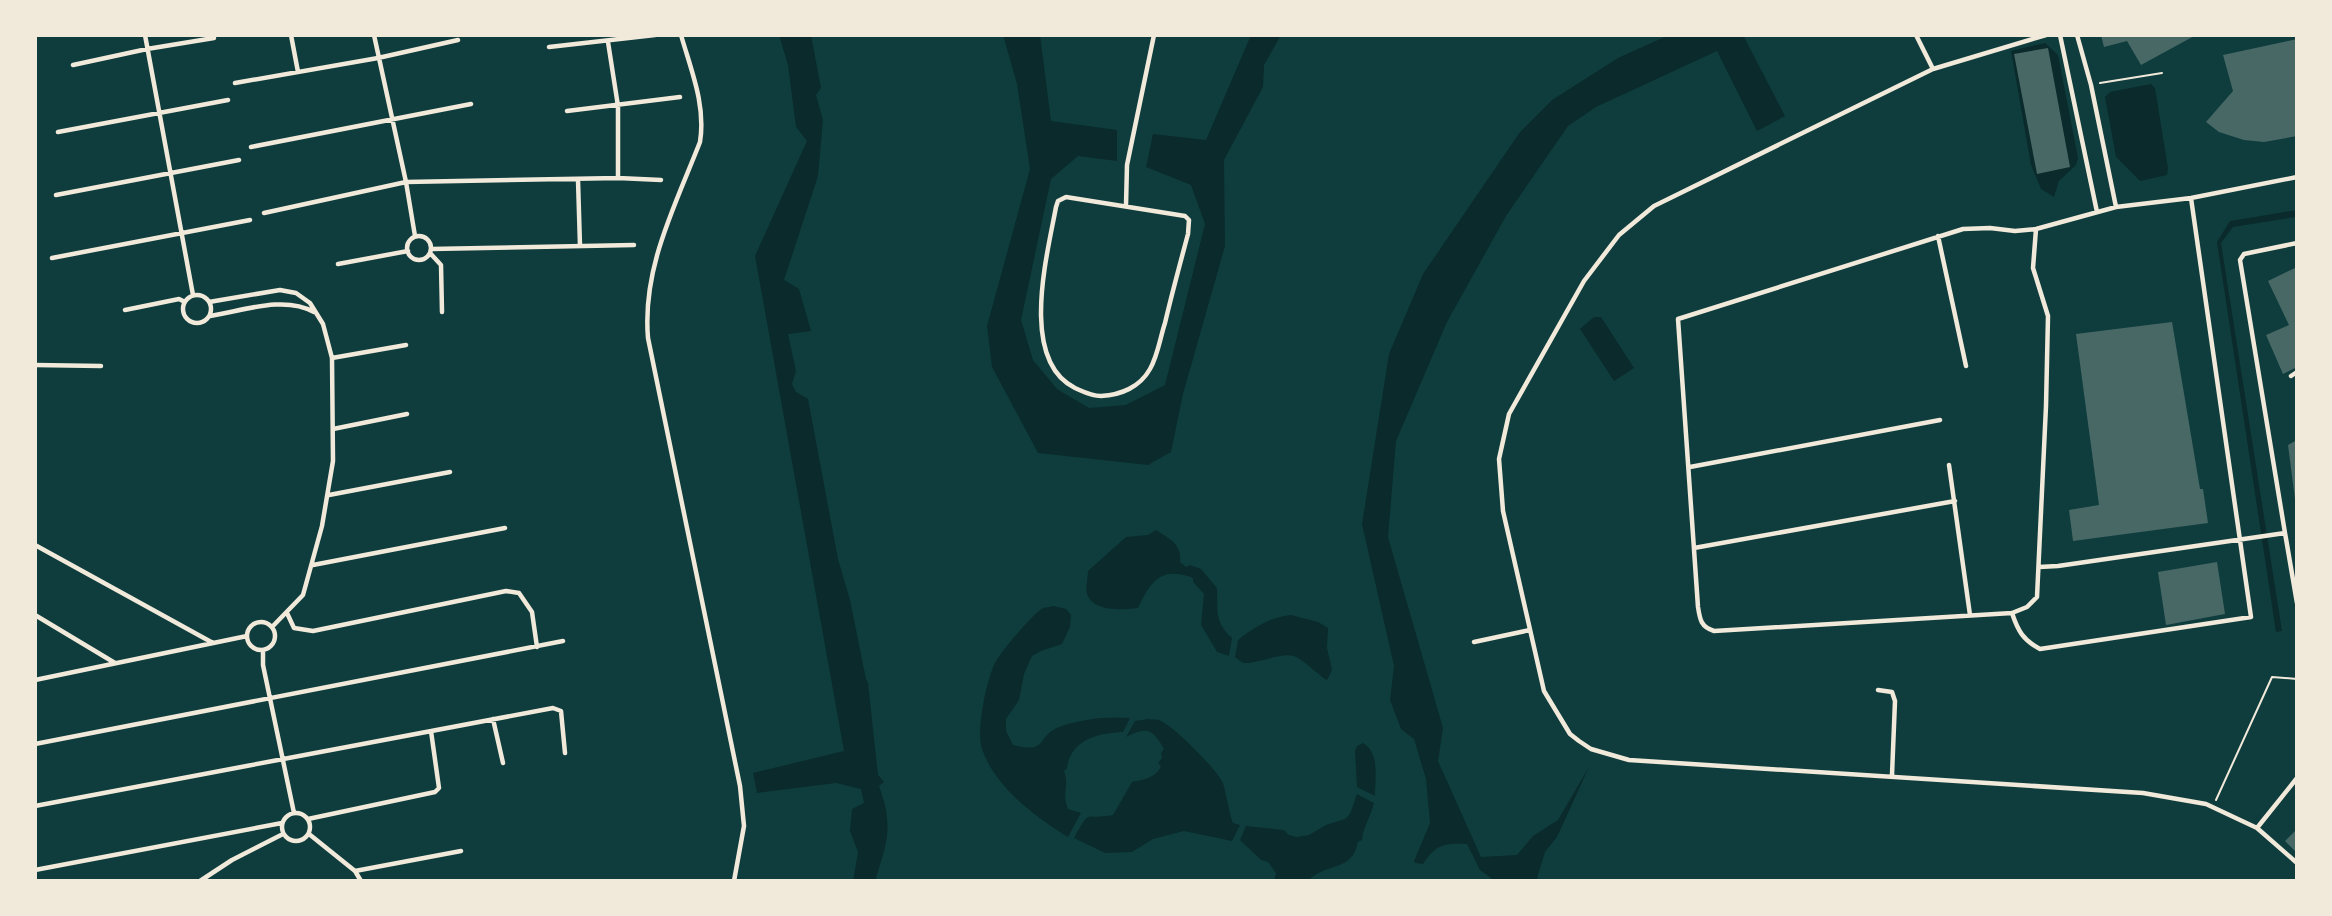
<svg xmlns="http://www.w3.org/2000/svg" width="2332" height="916" font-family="'PT Sans',sans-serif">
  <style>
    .water { fill: #0a2a2b }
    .building { fill: #486865 }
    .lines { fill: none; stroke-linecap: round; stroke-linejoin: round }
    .path { stroke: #f1e9da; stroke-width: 2 }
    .minor { stroke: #f1e9da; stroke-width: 4.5 }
  </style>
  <rect width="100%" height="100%" fill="#0f3d3e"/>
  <path class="water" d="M779,35H811L821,88L816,95L823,120L818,176L784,280L799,289L811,331L788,334L796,371L792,384L796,392L808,399L838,559L850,600L866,679L868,683L878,775L884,782L879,786C894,827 887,842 875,881H853L858,852L850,831L852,809L864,803L861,789L836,783L757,793L753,773L844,751L755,256L807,141L796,127L788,65Z
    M1003,35H1040L1051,121L1117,130V161L1078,156L1051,179L1021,320L1033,360L1057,389L1089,408L1126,405L1165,385L1205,224L1191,185L1146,167L1153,134L1206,140L1251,35H1281L1264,65L1263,87L1224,160L1225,246L1183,394L1171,452L1148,465L1038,453L992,367L987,326L1030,169L1017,84Z
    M1669,35H1743L1785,116L1757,131L1717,51L1596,107L1568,126L1506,216L1447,322L1396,441L1388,537L1443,728L1438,761L1481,857L1517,855L1533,836L1558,820L1589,767L1557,837L1545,852L1537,878L1542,881H1495L1480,870L1467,844C1444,843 1436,844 1423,864L1415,863L1414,861L1430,823L1426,779L1414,739L1401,729L1390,700L1394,666L1362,524L1389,354L1423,274L1520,132L1552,100L1618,58Z
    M2045,43L2058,55L2078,158L2076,165L2059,181L2054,197L2041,189L2031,165L2011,51Z
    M2151,84L2155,88L2168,168L2167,175L2140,181L2116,157L2105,97L2110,92Z
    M2297,210L2296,217L2233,227L2221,243L2282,631L2276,632L2217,242L2230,221Z
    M1594,317H1601L1634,368L1614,381L1580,329Z
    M1156,530C1170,539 1182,544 1180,562L1186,567L1190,565L1201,569L1217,588C1218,610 1214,622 1232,638L1229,656L1217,652L1201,625L1204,594L1193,582V578C1161,566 1151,581 1138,608C1123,610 1093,612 1087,594C1085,588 1088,578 1088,571L1126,537L1148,535Z
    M1054,606L1066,609L1071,615L1070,627L1062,644L1041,651L1032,656L1024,674L1019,700L1006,719V731L1013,745C1049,754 1035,737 1059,727C1080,719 1108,716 1130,718L1123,732C1097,733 1071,740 1067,768L1064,771C1070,786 1061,792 1068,809L1081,813L1068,837C1035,817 995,787 982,749C976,731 986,683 994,665C998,654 1034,613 1043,608C1047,607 1050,607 1054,606Z
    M1291,615L1318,622L1328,628L1327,648L1332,670L1327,680C1318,675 1303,659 1294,656C1281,652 1258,664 1243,663L1235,657L1238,640C1254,627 1271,617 1291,615Z
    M1148,719C1152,720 1155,719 1159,720C1173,725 1214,767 1222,781C1225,786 1229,813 1233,823L1240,825L1232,841L1184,831L1153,839L1132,852L1105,853L1074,838C1092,806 1083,821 1113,815L1132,782C1143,780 1156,778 1161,766L1158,763L1162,758L1161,753L1164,749C1153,729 1147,726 1126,737L1135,721Z
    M1363,743C1380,753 1375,778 1375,796L1357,787L1355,751L1357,746Z
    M1357,794L1374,803C1371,816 1363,827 1362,840L1358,842C1352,873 1325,862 1308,881H1274L1276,873L1268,862L1261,860L1240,840L1246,826L1284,830L1289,835L1297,837L1309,835L1326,825L1345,819L1350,814Z"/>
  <path class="building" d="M2101,35H2196L2141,65L2127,41L2104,47Z
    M2297,39V136L2264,142L2244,140L2219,132L2206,122L2233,91L2223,55Z
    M2048,48L2070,167L2037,174L2014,54Z
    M2295,268L2297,272V367L2283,374L2266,335L2289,325L2268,281Z
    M2172,322L2200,489H2203L2208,523L2073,541L2069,510L2099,505L2076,334Z
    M2297,440V499H2295L2288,445Z
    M2217,562L2225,614L2166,625L2158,572Z
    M2297,829V853L2285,841Z"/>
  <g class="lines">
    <path class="path" d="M2100,83L2162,73
      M2216,800L2272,677L2297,679"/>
    <path class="minor" d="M145,35L193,295
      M291,35L298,72
      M374,35L406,182L415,236
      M681,35C691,70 706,105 700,142C675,206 642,268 648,338L740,786L744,826L734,881
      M1916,35L1933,69
      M2046,35L1933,69L1654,206L1619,235L1584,281L1509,414L1499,459L1503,511L1544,691L1570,734L1579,741L1591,749L1629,760L2143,793L2206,804L2257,828L2297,863
      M2060,35L2097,212
      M2077,35L2091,85L2116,207
      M608,42L618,106V178
      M549,47L655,35
      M73,65L147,49L214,38
      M235,83L378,58L458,40
      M567,111L680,97
      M58,132L228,100
      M251,147L471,104
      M578,180L580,246
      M56,195L239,160
      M1066,197L1185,216L1189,220L1188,234C1180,264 1172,293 1165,323C1160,338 1158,355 1150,369C1140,387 1121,395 1101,396C1091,396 1084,392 1075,388C1019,360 1047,256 1056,207L1058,201Z
      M1126,205L1127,165L1154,35
      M264,213L406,182L618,178L661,180
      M2036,229L2033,268L2048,316L2046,406L2037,597L2027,607L2012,613L1714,631C1701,627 1700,620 1698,607L1678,319L1963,229L1990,228L2015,231L2036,229L2116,207L2191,198L2297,177
      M1938,236L1966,366
      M407 248a12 12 0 1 1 24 0a12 12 0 1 1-24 0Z
      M431,249L634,245
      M430,253L441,265L442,312
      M52,258L250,220
      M338,264L408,251
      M183 309a14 14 0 1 1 28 0a14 14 0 1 1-28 0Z
      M209,302L280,290L296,293L310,303L323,324L332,358L333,461L322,526L303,595L272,627
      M125,310L179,299L185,302
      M210,316C242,311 284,295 314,312
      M332,358L406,345
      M35,365L101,366
      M2291,376L2297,372
      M333,429L407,414
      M1949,465L1970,615
      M1690,467L1940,420
      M329,495L450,472
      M2285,533L2240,260L2244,254L2297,243
      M35,545L213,643
      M1694,548L1955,501
      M313,565L505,528
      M2039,567L2058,566L2285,533L2297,603
      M287,613L294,628L313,631L506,591L519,593L532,612L537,647
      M2012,613C2018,631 2023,640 2040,649L2251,617L2191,198
      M35,615L115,663
      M247 636a14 14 0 1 1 28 0a14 14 0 1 1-28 0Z
      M1474,642L1530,630
      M263,651V665L294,813
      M35,680L247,636
      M1878,690L1892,692L1895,701L1892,775
      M493,719L503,763
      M35,744L563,641
      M35,806L553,708L561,711L565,753
      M282 827a14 14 0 1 1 28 0a14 14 0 1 1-28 0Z
      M308,819L435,792L439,788L431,731
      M2257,828L2297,778
      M309,834L355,871L361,881
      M35,870L282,823
      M355,871L461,851
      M200,881L232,860L283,834"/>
  </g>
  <rect width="2332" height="916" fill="none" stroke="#f1e9da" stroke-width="74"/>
</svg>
